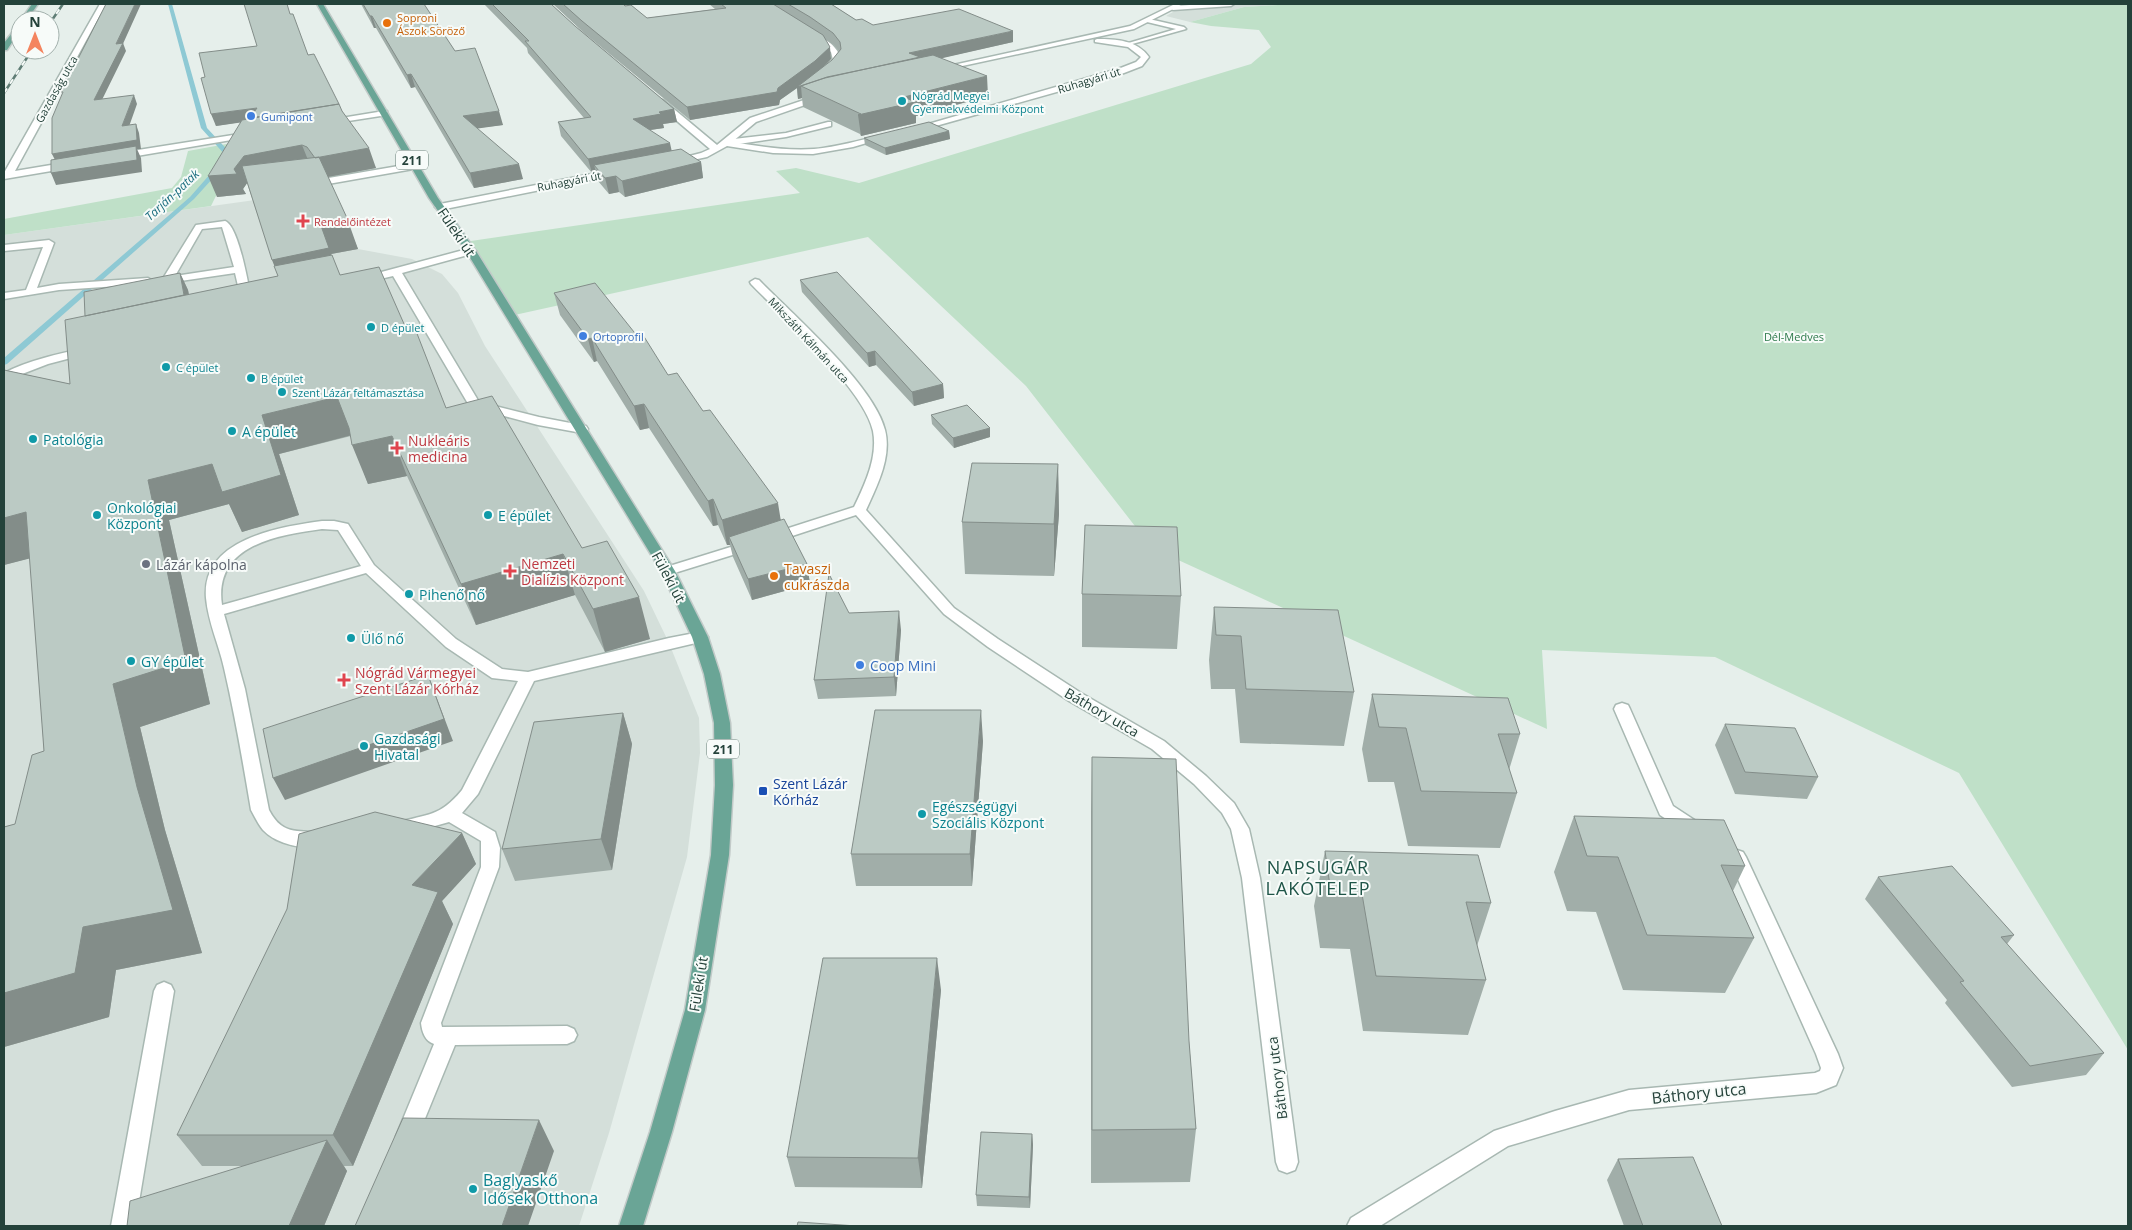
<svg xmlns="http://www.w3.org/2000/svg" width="2132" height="1230" font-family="'Open Sans',sans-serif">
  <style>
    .built { fill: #d4dfda }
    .green { fill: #bfe0c8 }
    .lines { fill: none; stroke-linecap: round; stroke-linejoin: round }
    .stream { fill: #8ec9d4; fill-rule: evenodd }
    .service-casing { stroke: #a8b8b2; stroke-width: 3 }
    .minor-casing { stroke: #a8b8b2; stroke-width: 3 }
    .primary-casing { stroke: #c2cac8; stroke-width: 3 }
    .service { fill: #fff; fill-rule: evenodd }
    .minor { fill: #fff; fill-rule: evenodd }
    .primary { fill: #6aa596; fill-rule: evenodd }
    .rail-casing { stroke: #5f7d75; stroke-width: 2.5 }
    .rail { stroke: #f7fbf9; stroke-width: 2; stroke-dasharray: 5.5; stroke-linecap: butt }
    .wall { fill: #a1aea9; fill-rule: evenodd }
    .shaded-wall { fill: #838d89 }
    .building { fill: #bbcac4; stroke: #838d89 }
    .food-dot { fill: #e8710a; stroke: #f7fbf9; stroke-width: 2 }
    .culture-dot { fill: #0f9aa8; stroke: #f7fbf9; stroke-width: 2 }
    .shop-dot { fill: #3f7fe0; stroke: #f7fbf9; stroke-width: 2 }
    .health-dot { fill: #e0444e; stroke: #f7fbf9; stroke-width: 2 }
    .worship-dot { fill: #6b7280; stroke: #f7fbf9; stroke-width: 2 }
    .transit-dot { fill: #1a4fb4; stroke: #f7fbf9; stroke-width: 2 }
    .labels { text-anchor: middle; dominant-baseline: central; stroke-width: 4; stroke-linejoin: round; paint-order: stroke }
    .far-food-label { font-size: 11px; fill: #c56008; stroke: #f7fbf9; text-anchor: start }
    .far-street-label { font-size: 11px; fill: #24423a; stroke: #f7fbf9 }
    .far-culture-label { font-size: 11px; fill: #0d838f; stroke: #f7fbf9; text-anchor: start }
    .far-shop-label { font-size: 11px; fill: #366cbe; stroke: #f7fbf9; text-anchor: start }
    .far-health-label { font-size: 11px; fill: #be3a42; stroke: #f7fbf9; text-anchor: start }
    .far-park-label { font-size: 11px; fill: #2d7a4b; stroke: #f7fbf9 }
    .shield { fill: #f7fbf9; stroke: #637a73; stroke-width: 1 }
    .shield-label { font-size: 12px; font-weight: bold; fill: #24423a }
    .far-water-label { font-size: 12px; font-style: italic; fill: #1c6f80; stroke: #f7fbf9 }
    .street-label { font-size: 14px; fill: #24423a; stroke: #f7fbf9 }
    .culture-label { font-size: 14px; fill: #0d838f; stroke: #f7fbf9; text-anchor: start }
    .health-label { font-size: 14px; fill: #be3a42; stroke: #f7fbf9; text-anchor: start }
    .worship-label { font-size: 14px; fill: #5b616d; stroke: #f7fbf9; text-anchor: start }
    .food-label { font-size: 14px; fill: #c56008; stroke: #f7fbf9; text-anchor: start }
    .shop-label { font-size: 14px; fill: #366cbe; stroke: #f7fbf9; text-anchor: start }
    .transit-label { font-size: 14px; fill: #164399; stroke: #f7fbf9; text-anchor: start }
    .near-street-label { font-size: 16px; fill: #24423a; stroke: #f7fbf9 }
    .near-culture-label { font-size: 16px; fill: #0d838f; stroke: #f7fbf9; text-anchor: start }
    .near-neighbourhood-label { font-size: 18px; letter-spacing: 1px; fill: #1f5548; stroke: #f7fbf9 }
  </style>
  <rect width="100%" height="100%" fill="#e6efeb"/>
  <path class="built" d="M1187,4H1292L1244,7L1190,22L1166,16Z
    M330,187L358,249L412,259L442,274L458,293L485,346L644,591L669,643L699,718L700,753L687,857L609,1133L579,1226H4V235L255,200Z"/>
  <path class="green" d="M1294,4H2128V1050L1959,773L1715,657L1542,650L1547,729L1152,548L1026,386L868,237L510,316L464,242L800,193L776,171L796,168L859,183L1251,64L1271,47L1259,30L1211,26L1190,22L1244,7Z
    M243,141L211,206L4,235V219L172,188L181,177L188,151Z"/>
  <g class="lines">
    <path class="stream" d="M168,4H172L207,128L233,156L194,199L7,364L4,365V358L190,197L226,156L201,128Z"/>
    <g class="service-casing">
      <path id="service" d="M1206,4H1234L1231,6L1173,10L1170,8L1173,6Z
        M1149,19L1184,27L1186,29L1125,46V44L1176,29L1147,22V20Z
        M828,122H831V126L786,137L725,146L721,143L725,140L786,133Z
        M416,163L419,164V168L311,187L307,184L311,181Z
        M225,221C239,226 249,288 252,303L251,305H243L242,303L235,273L167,283L162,280L196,225ZM222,227L234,267L175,276L202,229Z
        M49,240L54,243L37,288L59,284L148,278L153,281L148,284L59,290L4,299V293L26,290L43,247L4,251V245Z
        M471,248L476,251L475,253L402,273L479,402L539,417L586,426L588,429L586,432L582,433L538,425L470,407L393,276L363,283L358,280L359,278Z
        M86,348L90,349L92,351L90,353L48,364L4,381V373C29,360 58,354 86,348Z
        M322,521H334L348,524L374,565L456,639L502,669L528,672L669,638L700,632L705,634L708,637L705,640L700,642L534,681L478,794L462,813L495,832L500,848L499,867L441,1023L442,1027L567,1026L574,1029L577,1035L574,1041L567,1044L455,1045L415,1143L407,1146L399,1143L396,1136L434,1044C425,1041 422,1032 421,1023L481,867V841L449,822L403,835L397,833L394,828L397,823C428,813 439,818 462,790L518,681L492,678L446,647L366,573L224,614L245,689L269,810C284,839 301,827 325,835L328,840L325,845C307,851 277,845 263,830C258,824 255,817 251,810C243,763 235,715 224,668C219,645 208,622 206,598C201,539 279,527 322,521ZM322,529L338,530L361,566L222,605C213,545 278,535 322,529Z
        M1622,703L1628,705L1630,709L1673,806L1702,825L1705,830L1702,835L1696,837L1690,835L1660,815L1614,709L1616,705Z
        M164,982L171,985L174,991L135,1226H111L154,991L157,985Z"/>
    </g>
    <g class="minor-casing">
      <path id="minor" d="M100,4H106L15,171L69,162L73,165L69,168L4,179V173Z
        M1175,4H1183L1134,29L939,71L935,69L1130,26Z
        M811,36C823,35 839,47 841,60L830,73L823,71L833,60L831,52L811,38Z
        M1097,39C1116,39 1137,40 1149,57L1142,66L1124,73L918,131L911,129L1118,69L1136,62L1141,57L1128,47L1095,42V40Z
        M822,94L826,96L825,98L756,122L732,142C759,146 786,151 814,149C837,147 860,140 883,135L887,137L853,147L813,154L773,153L727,146L707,157L674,164L670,161L701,153L710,149L657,104V100H663L717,145L750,118Z
        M384,111H387V115L329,124L325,122L329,120Z
        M252,132H255V136L119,159L115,156L119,153Z
        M617,169L620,170V174L440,210L435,207L440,204Z
        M755,279L759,280C792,314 874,385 885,430C892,457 877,486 866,510L954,608L998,639L1081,693L1164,741L1206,776L1234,803L1249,829L1260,878L1298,1162L1295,1170L1287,1173L1279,1170L1276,1162L1242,878L1231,829L1222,813L1194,784L1152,749L1069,701L988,647L944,614L856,515L777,541L772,542L765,538L767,535L854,507C865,484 878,457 873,431C864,389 783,317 751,284L750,282Z
        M750,541L755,542L757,545L755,548L668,575L663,574L661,571L663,568Z
        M1737,850L1743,852L1746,857L1838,1054L1843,1068L1836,1085L1816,1093L1629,1110L1508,1146L1380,1226H1347L1351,1218L1494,1131L1555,1111L1629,1090L1815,1073L1820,1071L1821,1068L1816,1054L1728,857L1731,852Z"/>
    </g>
    <g class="primary-casing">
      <path id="primary" d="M32,4H38L27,20H21Z
        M317,4H323L438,198L476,251L675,571L708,637L720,674L730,723L733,785L729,855L705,1010L672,1132L643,1226H619L650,1132L685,1010L711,855L715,785L714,723L704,674L692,637L661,571L466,251L429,198Z
        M20,23V30L7,50H4V43Z"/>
    </g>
    <use href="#service" class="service"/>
    <use href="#minor" class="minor"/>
    <use href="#primary" class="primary"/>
    <g class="rail-casing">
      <path id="rail" d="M50,23L63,4
        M4,93L32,50"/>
    </g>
    <use href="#rail" class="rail"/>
  </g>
  <path class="wall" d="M358,4H424L503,125L477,128L523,179L474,188L415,87L411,88L376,28H374L361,4Z
    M484,4H551L575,26L674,109L677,122L663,124L664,128L650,130L672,151L701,162L703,178L625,197L619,192L609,194L598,181L596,172L592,173L561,136L558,122L584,118L528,53L527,48Z
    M553,4H623L647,18L715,9L709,4H831L856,20L873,25L1013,42L941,58L988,96L916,116V123L861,136L860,134L803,107L802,98L798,99L797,88L780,100L779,105L690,120L584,33ZM825,39L834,45L839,51L832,60L825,66L831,59Z
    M290,14L308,55L342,111L376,168L328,177L358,249L331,254L340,275L408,333L446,408L582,548L650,639L605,652L575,595L476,625L407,476L368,484L351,436L279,454L299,515L242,532L229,504L169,520L210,704L140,727L165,830L202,953L116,970L109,1017L4,1047V827L15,824L44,751L30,558L4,565V370L70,384L85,316L180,273L188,290L189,295L278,276L247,183L243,189L246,194L217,197L241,122L216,126L205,77L257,46Z
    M949,131L950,139L886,155L865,145L864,138Z
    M800,280L943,384L944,398L914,406L876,365L869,367L802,292Z
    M554,293L668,375L703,411L781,520L807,564L810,584L752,600L733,557L730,545H727L718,525L713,526L649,428L640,430L597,361L594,362L560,315Z
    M931,415L990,428V437L954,448L932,424Z
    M1058,464L1059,514L1054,576L965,574L962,522Z
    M1082,594L1181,596L1177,649L1082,647Z
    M1214,607L1354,692L1344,746L1240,743L1235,689H1211L1209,660Z
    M849,613L901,630L896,696L818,699L814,680Z
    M1372,694L1520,734L1509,770L1517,793L1500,848L1408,846L1394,782H1368L1362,749Z
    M623,713L632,744L612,870L515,881L502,849Z
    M1725,724L1818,777L1807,799L1735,794L1715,745Z
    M983,741L972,886H856L851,854Z
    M1092,757L1189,1041L1196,1129L1190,1182L1091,1183V812Z
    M1574,816L1745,866L1733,891L1754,938L1725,993L1623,990L1596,912L1567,911L1554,872Z
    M462,833L476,864L442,901L453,924L353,1166H344L347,1171L324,1226H127L244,1166H202L177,1135Z
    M1325,851L1491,903L1477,946L1486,980L1468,1035L1363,1031L1350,949L1320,948L1314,906Z
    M1878,877L2014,935L2007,944L2104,1053L2086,1075L2012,1087L1945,1003L1947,1000L1865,899Z
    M941,990L922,1188L795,1187L787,1157Z
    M1032,1134L1033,1145L1030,1208L977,1206L976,1195Z
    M1618,1159L1722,1226H1624L1607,1180Z"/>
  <path class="shaded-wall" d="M135,4H141L122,46L123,43L126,51L98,108L94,100L116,44Z
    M370,16H372L376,28H374Z
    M1013,31V42L921,63L801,86L802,98L798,99L797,88L780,100L779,105L690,120L687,107L778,88L830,47L831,59L817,73Z
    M411,74L415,87L411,88L407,75Z
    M987,76L988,96L916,116V123L861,136L858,115L904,97Z
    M134,95L137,104L126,135L122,126Z
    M257,108L251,121L216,126L211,114Z
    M674,109L677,122L663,124L664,128L636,132L633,119L659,112Z
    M499,111L503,125L467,130L463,116Z
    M136,124L139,133L141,149H137L141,158L142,172L56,185L51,173L56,162L52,154Z
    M949,131L950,139L886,155L885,148Z
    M670,143L673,157L594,165L596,172L592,173L588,159Z
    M302,145L310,165L252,176L243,189L246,194L217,197L208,176L234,169L244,156Z
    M369,148L376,168L322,178L315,158Z
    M701,162L703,178L625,197L622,181Z
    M519,164L523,179L474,188L470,173Z
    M616,176L619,192L609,194L605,178Z
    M347,218L358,249L331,254L341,280L285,292L272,260L320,223Z
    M180,273L188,290L194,321L186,304Z
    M592,338L597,361L594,362L588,339Z
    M875,351L876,365L869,367L867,353Z
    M943,384L944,398L914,406L912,392Z
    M337,397L352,435L279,454L299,515L242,532L229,504L169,520L210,704L140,727L165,830L202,953L116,970L109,1017L4,1047V993L83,927L137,787L113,684L148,480L212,464L262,415Z
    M644,404L649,428L640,430L634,406Z
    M990,428V437L954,448L953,438Z
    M392,436L407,476L368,484L352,445Z
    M1058,464L1059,514L1054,576V524Z
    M713,499L718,525L713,526L708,501Z
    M778,503L782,528L729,537L730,545H727L722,520Z
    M26,512L51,553L4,565V518Z
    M563,554L575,595L476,625L461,584Z
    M807,564L810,584L752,600L748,579Z
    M639,597L650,639L605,652L593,609Z
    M899,611L901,630L896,696L894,677Z
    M428,675L453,741L285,800L273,778Z
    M981,710L983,741L972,886L970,854Z
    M623,713L632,744L612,870L601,839Z
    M462,833L476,864L442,901L453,924L353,1166L333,1135L412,885Z
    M937,958L941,990L922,1188L918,1158Z
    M539,1120L554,1151L528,1226H502Z
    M1032,1134L1033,1145L1030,1208L1029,1197Z
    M327,1140L347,1171L324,1226H289Z"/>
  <path class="building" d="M106,4H135L116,44L123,43L94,100L134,95L122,126L136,124L137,140L52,154V118L63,92H61Z
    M244,4H287L290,14H293L308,55L314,54L339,104L250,118L257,108L211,114L201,78L205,77L199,53L257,46Z
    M363,4H424L455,51L475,48L499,111L463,116L519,164L470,173L411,74L407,75L372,16H370Z
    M492,4H551L575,26L674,109L659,112L661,114L633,119L670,143L588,159L558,122L591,117L525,41H529Z
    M563,4H623L625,6L631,5L647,18L726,8L721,4H773L823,35L830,47L815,61L778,88L777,92L687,107L582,21Z
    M788,4H831L856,20L862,19L873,25L959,9L1013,31L909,53L920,57L825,78L797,87L832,60L841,49L840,42L833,33L810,17Z
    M933,55L987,76L904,97L915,102L858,115L861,114L801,86L827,77Z
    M339,104L342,111L369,148L315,158L307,147L302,145L244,156L234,169L237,174L208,176L242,120Z
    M929,122L949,131L885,148L864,138Z
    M136,146L137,160L51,173V160Z
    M681,149L701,162L622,181L616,176L605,178L594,165Z
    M319,157L347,218L320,223L329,248L272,260L242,166Z
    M332,255L340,275L379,267L408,333L416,331L446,408L492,396L582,548L607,541L639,597L593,609L563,554L461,584L392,436L352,445L349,428L337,397L262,415L281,475L222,492L212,464L148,480L186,661L113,684L137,787L173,910L83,927L75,973L4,993V827L15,824L32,755L44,751L26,512L4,518V370L70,384L65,320L278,276L274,266Z
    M837,272L943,384L912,392L875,351L867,353L800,280Z
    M180,273L184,295L85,316L84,292Z
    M595,283L638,337L643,335L668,375L677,373L703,411L710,410L778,503L722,520L713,499L708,501L644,404L634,406L592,338L588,339L554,293Z
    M967,405L990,428L953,438L931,415Z
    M972,463L1058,464L1054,524L962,522Z
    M784,519L807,564L748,579L729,537Z
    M1085,525L1177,527L1181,596L1082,594Z
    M829,574L849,613L899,611L894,677L814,680Z
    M1214,607L1338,610L1354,692L1246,689L1241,636L1216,635Z
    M428,675L444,719L273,778L263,729Z
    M1372,694L1508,698L1520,734H1498L1517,793L1421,791L1406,728L1379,727Z
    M875,710H981L970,854H851Z
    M623,713L601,839L502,849L534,722Z
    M1725,724L1795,728L1818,777L1745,772Z
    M1092,757L1176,759L1189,1041L1196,1129L1092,1130Z
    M375,812L462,833L412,885L438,892L333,1135H177L287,909L299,834Z
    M1574,816L1724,820L1745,866L1721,865L1754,938L1647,935L1618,857L1587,856Z
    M1325,851L1478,855L1491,903L1466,902L1486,980L1376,976L1362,894L1331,893Z
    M1952,866L2014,935L2001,937L2104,1053L2030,1066L1960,982L1964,981L1878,877Z
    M823,958H937L918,1158L787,1157Z
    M403,1118L539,1120L502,1226H355Z
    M981,1132L1032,1134L1029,1197L976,1195Z
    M327,1140L289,1226H127L130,1201Z
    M1693,1157L1722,1226H1643L1618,1159Z
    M798,1222L857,1226H797Z"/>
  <g class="food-dot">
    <circle cx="387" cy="23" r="5"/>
    <circle cx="774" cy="576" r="5"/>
  </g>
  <g class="culture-dot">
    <circle cx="902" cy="101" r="5"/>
    <circle cx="371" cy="327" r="5"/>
    <circle cx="166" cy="367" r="5"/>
    <circle cx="251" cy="378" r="5"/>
    <circle cx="282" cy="392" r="5"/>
    <circle cx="232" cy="431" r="5"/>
    <circle cx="33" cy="439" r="5"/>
    <circle cx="97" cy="515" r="5"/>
    <circle cx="488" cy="515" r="5"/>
    <circle cx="409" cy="594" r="5"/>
    <circle cx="351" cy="638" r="5"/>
    <circle cx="131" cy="661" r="5"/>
    <circle cx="364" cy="746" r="5"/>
    <circle cx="922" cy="814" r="5"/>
    <circle cx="473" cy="1189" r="5"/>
  </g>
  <g class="shop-dot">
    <circle cx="251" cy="116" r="5"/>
    <circle cx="583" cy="336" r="5"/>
    <circle cx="860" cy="665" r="5"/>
  </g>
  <g class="health-dot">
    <path d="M300.5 213.5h5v5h5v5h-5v5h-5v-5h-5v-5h5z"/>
    <path d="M394.5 440.5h5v5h5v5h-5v5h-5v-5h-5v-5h5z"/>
    <path d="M507.5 563.5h5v5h5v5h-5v5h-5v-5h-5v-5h5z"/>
    <path d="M341.5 672.5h5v5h5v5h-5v5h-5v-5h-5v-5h5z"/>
  </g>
  <circle class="worship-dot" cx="146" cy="564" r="5"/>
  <rect class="transit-dot" x="758" y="786" width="10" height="10" rx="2.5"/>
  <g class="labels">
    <g class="far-food-label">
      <text x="397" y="17">Soproni<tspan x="397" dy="13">Ászok Söröző</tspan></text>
    </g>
    <g class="far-street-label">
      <text transform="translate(1089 80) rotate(-17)">Ruhagyári út</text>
      <text transform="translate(56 89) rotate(-61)">Gazdaság utca</text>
      <text transform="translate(569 181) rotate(-11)">Ruhagyári út</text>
      <text transform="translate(809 340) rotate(47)">Mikszáth Kálmán utca</text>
    </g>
    <g class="far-culture-label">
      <text x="912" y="95">Nógrád Megyei<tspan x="912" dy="13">Gyermekvédelmi Központ</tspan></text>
      <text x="381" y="327">D épület</text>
      <text x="176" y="367">C épület</text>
      <text x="261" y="378">B épület</text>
      <text x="292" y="392">Szent Lázár feltámasztása</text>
    </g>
    <g class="far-shop-label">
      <text x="261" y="116">Gumipont</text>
      <text x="593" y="336">Ortoprofil</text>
    </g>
    <g class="far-health-label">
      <text x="314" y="221">Rendelőintézet</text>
    </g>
    <g class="far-park-label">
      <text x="1794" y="336">Dél-Medves</text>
    </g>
    <g class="shield">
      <rect x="396" y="150.5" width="32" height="19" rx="4"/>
      <rect x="707" y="739.5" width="32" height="19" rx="4"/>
    </g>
    <g class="shield-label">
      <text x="412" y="160">211</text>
      <text x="723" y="749">211</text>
    </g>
    <g class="far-water-label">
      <text transform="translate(172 195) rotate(-43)">Tarján-patak</text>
    </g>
    <g class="street-label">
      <text transform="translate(457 232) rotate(56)">Füleki út</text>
      <text transform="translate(669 577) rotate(62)">Füleki út</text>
      <text transform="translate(1102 712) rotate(30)">Báthory utca</text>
      <text transform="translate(698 984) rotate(-81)">Füleki út</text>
      <text transform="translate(1277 1078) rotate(-97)">Báthory utca</text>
    </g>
    <g class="culture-label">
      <text x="242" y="431">A épület</text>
      <text x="43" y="439">Patológia</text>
      <text x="107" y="507">Onkológiai<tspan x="107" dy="16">Központ</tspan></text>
      <text x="498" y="515">E épület</text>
      <text x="419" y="594">Pihenő nő</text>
      <text x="361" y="638">Ülő nő</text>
      <text x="141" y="661">GY épület</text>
      <text x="374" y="738">Gazdasági<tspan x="374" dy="16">Hivatal</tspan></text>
      <text x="932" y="806">Egészségügyi<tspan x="932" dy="16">Szociális Központ</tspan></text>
    </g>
    <g class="health-label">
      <text x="408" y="440">Nukleáris<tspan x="408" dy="16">medicina</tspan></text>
      <text x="521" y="563">Nemzeti<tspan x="521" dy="16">Dialízis Központ</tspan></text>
      <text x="355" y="672">Nógrád Vármegyei<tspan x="355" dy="16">Szent Lázár Kórház</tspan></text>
    </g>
    <g class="worship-label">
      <text x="156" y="564">Lázár kápolna</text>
    </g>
    <g class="food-label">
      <text x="784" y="568">Tavaszi<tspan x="784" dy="16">cukrászda</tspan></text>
    </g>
    <g class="shop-label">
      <text x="870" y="665">Coop Mini</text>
    </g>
    <g class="transit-label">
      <text x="773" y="783">Szent Lázár<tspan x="773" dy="16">Kórház</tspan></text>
    </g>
    <g class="near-street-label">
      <text transform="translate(1699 1093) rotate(-6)">Báthory utca</text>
    </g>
    <g class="near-culture-label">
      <text x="483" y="1180">Baglyaskő<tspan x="483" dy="18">Idősek Otthona</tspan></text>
    </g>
    <g class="near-neighbourhood-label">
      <text x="1318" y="867">NAPSUGÁR<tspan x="1318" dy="21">LAKÓTELEP</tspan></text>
    </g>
  </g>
  <rect width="2132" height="1230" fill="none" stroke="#24423a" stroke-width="10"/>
  <g transform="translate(35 35)"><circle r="24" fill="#f7fbf9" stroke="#a3b1ad"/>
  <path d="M0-4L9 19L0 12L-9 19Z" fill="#f4845f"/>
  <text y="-8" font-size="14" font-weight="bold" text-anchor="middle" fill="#24423a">N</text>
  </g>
</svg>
